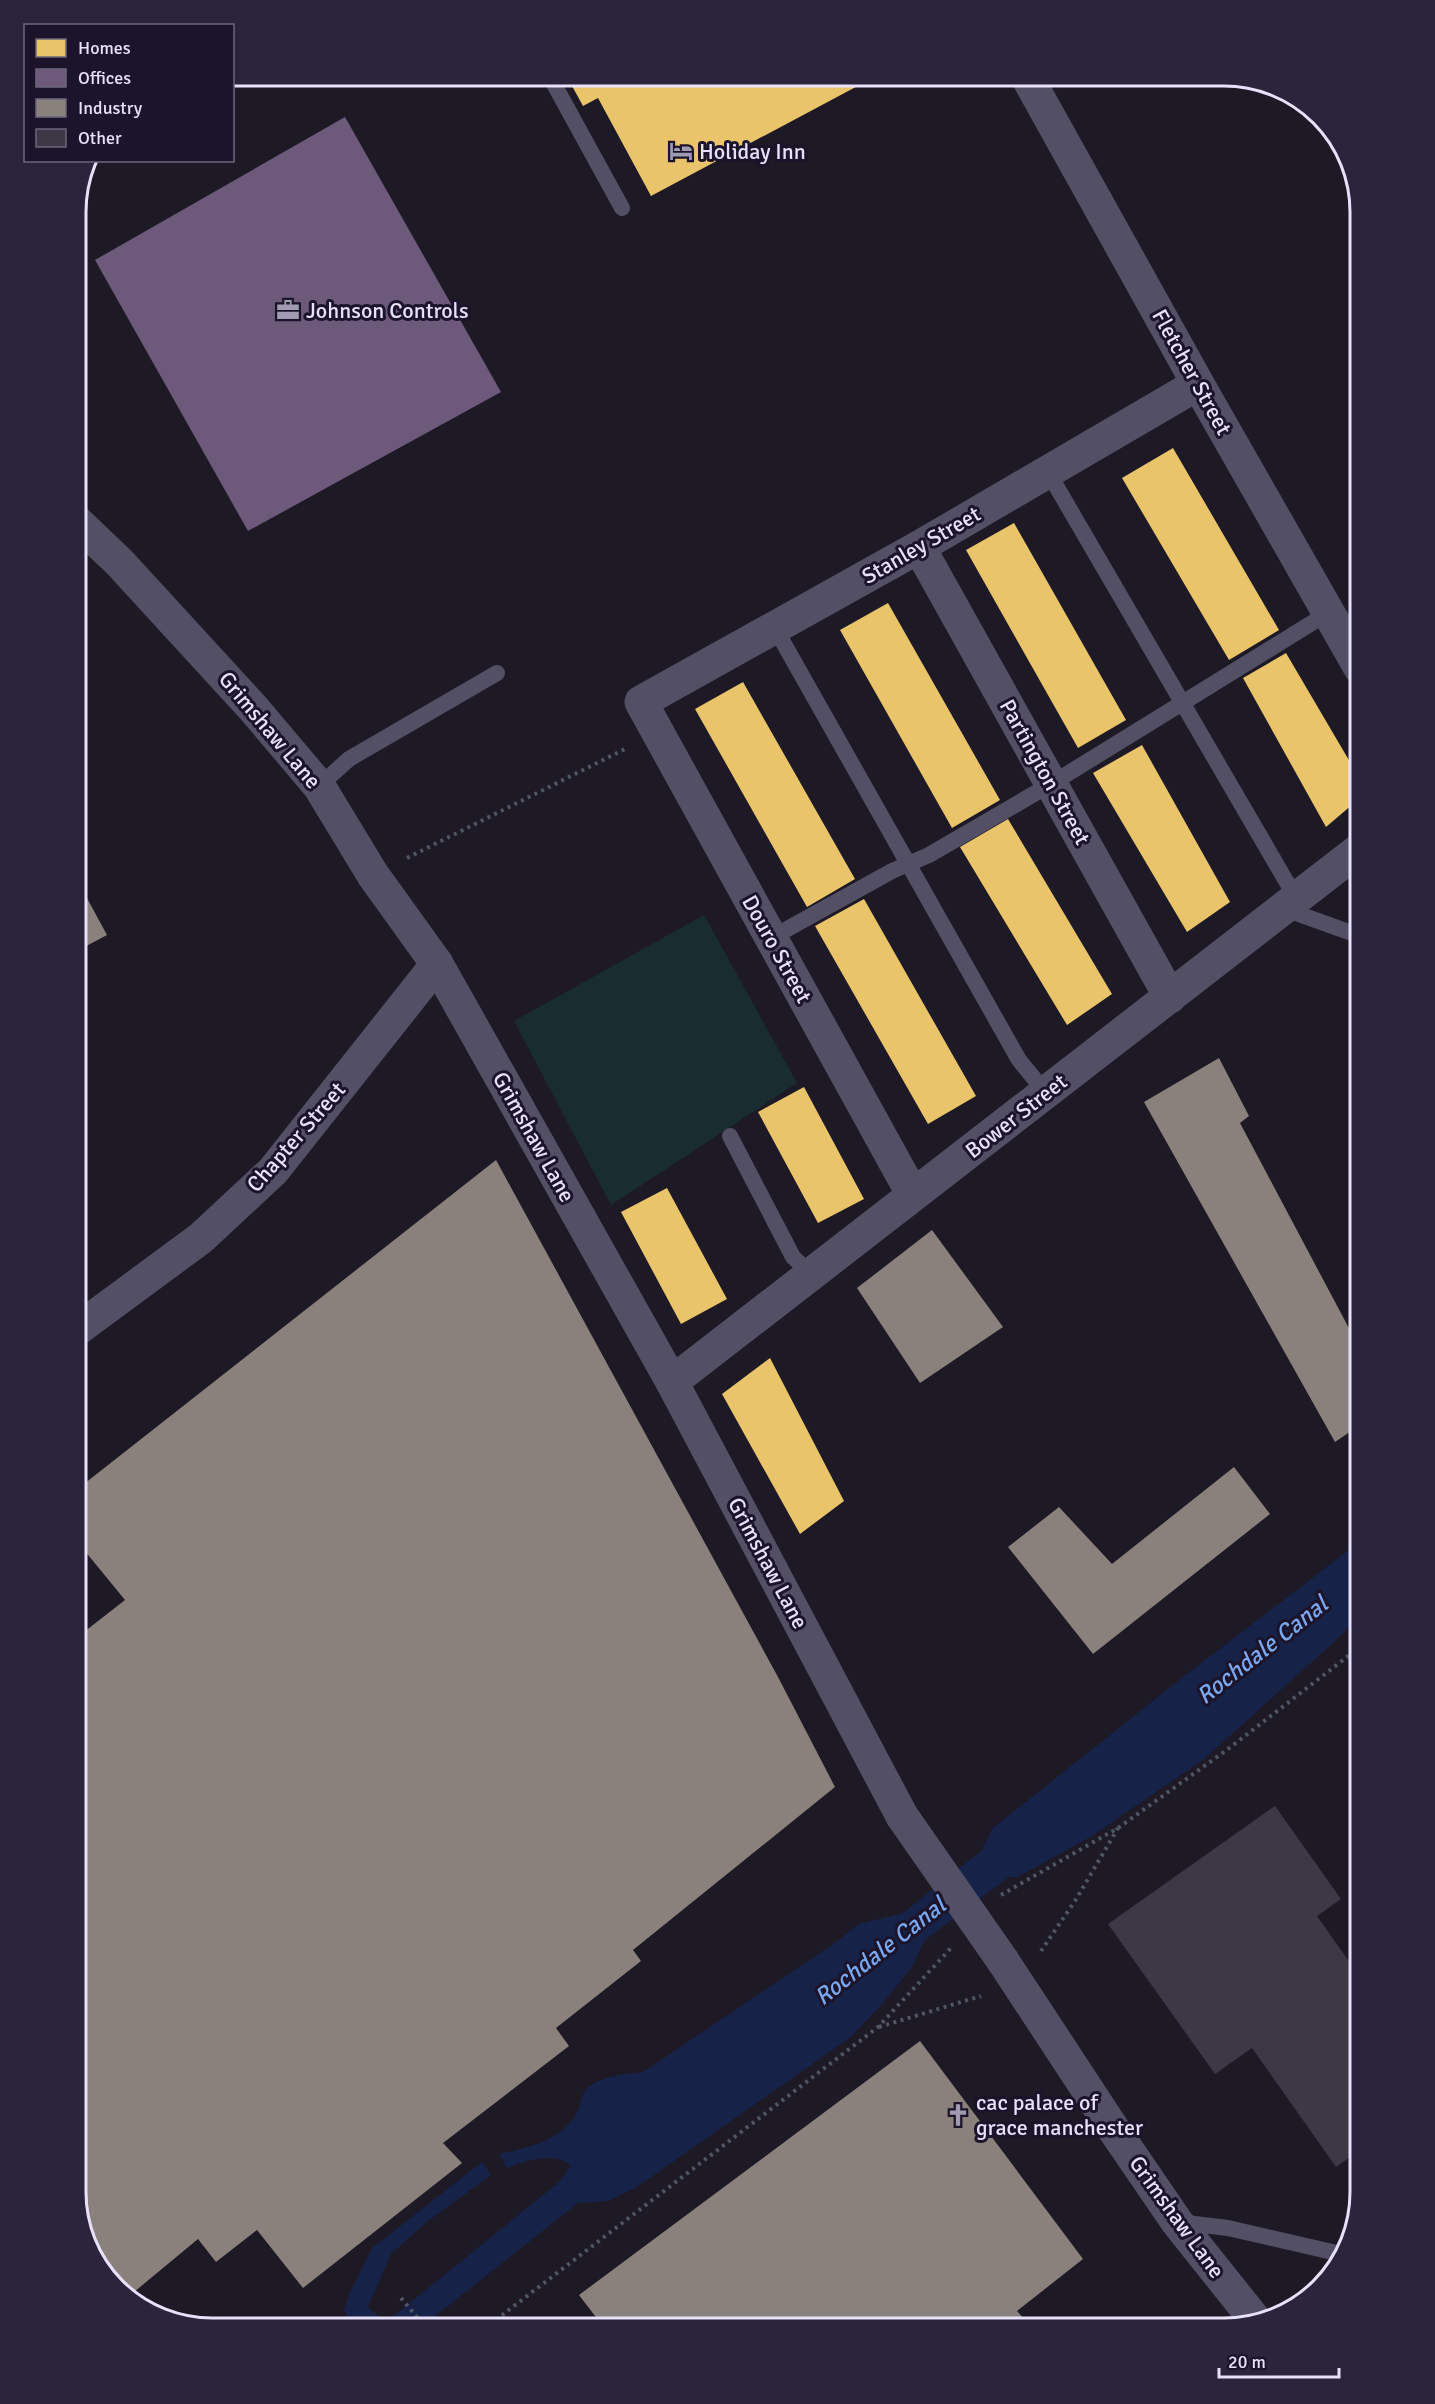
<svg xmlns="http://www.w3.org/2000/svg" width="1435" height="2404" font-family="Signika,sans-serif">
  <style>
    .green { fill: #192d31 }
    .water { fill: #172248 }
    .homes { fill: #e9c46a }
    .offices { fill: #6d597a }
    .industry { fill: #8a817c }
    .building { fill: #3d3846 }
    .lines { fill: none; stroke-linecap: round; stroke-linejoin: round }
    .path { stroke: #4f5664; stroke-width: 4; stroke-dasharray: 3 4.5; stroke-linecap: butt }
    .service { stroke: #534f64; stroke-width: 16 }
    .minor { stroke: #534f64; stroke-width: 33 }
    .tertiary { stroke: #534f64; stroke-width: 33 }
    .tertiary-bridge { stroke: #534f64; stroke-width: 33 }
    .labels { text-anchor: middle; dominant-baseline: central; stroke-width: 6; stroke-linejoin: round; paint-order: stroke }
    .poi-label { font-size: 22px; fill: #e8e1fc; stroke: #1b142a; text-anchor: start }
    .street-label { font-size: 22px; fill: #e8e1fc; stroke: #1b142a }
    .water-label { font-size: 24px; font-style: italic; fill: #7aa8f0; stroke: #1b142a }
    .rim { fill: none; stroke: #e8e1fc; stroke-width: 3 }
  </style>
  <rect width="100%" height="100%" fill="#1d1925"/>
  <path class="green" d="M704,915L797,1083L611,1205L514,1021Z"/>
  <path class="water" d="M1360,1536V1616L1333,1643L1203,1760L1092,1836L1018,1877H1009L925,1940L912,1967L883,2003L851,2037L637,2187L608,2201L578,2203L419,2329H352L344,2310L350,2292L372,2248L482,2162L491,2175L427,2222L391,2254L368,2307L384,2321L395,2315L559,2182L571,2165C550,2152 529,2160 507,2168L499,2154C526,2148 560,2141 576,2115C581,2106 581,2091 590,2086C606,2075 624,2074 643,2072L832,1945L859,1924L903,1913L981,1851L993,1828L1183,1677L1358,1543Z"/>
  <path class="homes" d="M566,75H687L688,78L692,75H864L867,81L651,196L598,98L583,106Z
    M1173,448L1279,630L1229,660L1122,478Z
    M1014,523L1126,720L1078,748L966,550Z
    M888,603L1000,800L952,828L840,630Z
    M1286,653L1360,779V798L1326,827L1243,678Z
    M743,682L855,879L807,907L695,709Z
    M1142,745L1230,902L1187,932L1093,773Z
    M1008,819L1112,994L1067,1025L960,847Z
    M864,899L976,1096L928,1124L815,926Z
    M804,1087L864,1199L818,1223L758,1112Z
    M667,1188L727,1299L681,1324L621,1212Z
    M770,1358L844,1501L800,1534L722,1394Z"/>
  <path class="offices" d="M345,117L501,392L248,531L95,260Z"/>
  <path class="industry" d="M75,876L107,935L75,952Z
    M1219,1058L1249,1116L1240,1123L1360,1349V1425L1335,1442L1144,1102Z
    M496,1160L778,1677L835,1787L633,1950L641,1961L556,2028L569,2046L443,2143L462,2163L303,2288L257,2230L216,2262L198,2239L128,2297L89,2252L75,2192V1639L125,1600L75,1539V1491Z
    M932,1230L1003,1327L920,1383L857,1288Z
    M1234,1467L1270,1514L1093,1654L1008,1547L1059,1507L1112,1564Z
    M920,2041L1083,2259L1017,2311L1033,2329H605L579,2295Z"/>
  <path class="building" d="M1275,1806L1341,1899L1317,1916L1360,1977V2150L1336,2167L1252,2048L1215,2074L1108,1924Z"/>
  <g class="lines">
    <path class="path" d="M407,858L625,749
      M1001,1895L1118,1828L1228,1749L1360,1647
      M1041,1951L1075,1901L1118,1828
      M879,2027L981,1996
      M401,2298L427,2329
      M484,2329L878,2027L951,1948"/>
    <path class="service" d="M549,75L622,208
      M1048,472L1296,898
      M775,628L1019,1060L1046,1093
      M319,786L349,759L497,673
      M1282,908L1360,936
      M771,938L892,871L929,855L1051,784L1328,613
      M730,1136L793,1257L811,1274
      M1178,2222L1228,2228L1341,2254"/>
    <path class="minor" d="M1026,75L1198,384L1360,668
      M919,547L1170,997
      M913,1195L641,702L919,547L1198,384
      M75,1331L201,1238L273,1171L437,964
      M672,1382L1360,849"/>
    <path class="tertiary" d="M75,520L120,563L253,708L319,786L373,875L437,964L672,1382L902,1816
      M1003,1961L1110,2124L1177,2222L1256,2321"/>
    <path class="tertiary-bridge" d="M902,1816L1003,1961"/>
  </g>
  <defs>
    <g id="hotel-bare" transform="scale(1.8)"><path d="M-6-4.5h1.5V1H6V5H4.5V3h-9V5H-6ZM-4 0a1.8 1.8 0 1 1 3.6 0ZM.5 0V-2.5h3Q6-2.5 6 0Z" fill="#a19bb1" stroke="#1b142a" stroke-width="2.5" paint-order="stroke"/></g>
    <g id="office-bare" transform="scale(1.8)"><path d="M-6-3h4V-5.5h4V-3h4V5H-6ZM-1-4.5V-3h2v-1.5ZM-6 0V1H6V0Z" fill="#a19bb1" stroke="#1b142a" stroke-width="2.5" paint-order="stroke"/></g>
    <g id="church-bare" transform="scale(1.8)"><path d="M-1.2-6h2.4v3.5h3.3v2.4h-3.3V6h-2.4V-.1h-3.3v-2.4h3.3Z" fill="#a19bb1" stroke="#1b142a" stroke-width="2.5" paint-order="stroke"/></g>
  </defs>
  <g fill-rule="evenodd">
    <use href="#hotel-bare" x="681" y="151"/>
    <use href="#office-bare" x="288" y="310"/>
    <use href="#church-bare" x="958" y="2115"/>
  </g>
  <g class="labels">
    <g class="poi-label">
      <text x="699" y="151">Holiday Inn</text>
      <text x="306" y="310">Johnson Controls</text>
      <text x="976" y="2102">cac palace of<tspan x="976" dy="25">grace manchester</tspan></text>
    </g>
    <g class="street-label">
      <text transform="translate(1192 372) rotate(61)">Fletcher Street</text>
      <text transform="translate(921 545) rotate(-30)">Stanley Street</text>
      <text transform="translate(270 730) rotate(50)">Grimshaw Lane</text>
      <text transform="translate(1045 772) rotate(61)">Partington Street</text>
      <text transform="translate(777 949) rotate(61)">Douro Street</text>
      <text transform="translate(1016 1116) rotate(-38)">Bower Street</text>
      <text transform="translate(296 1137) rotate(-49)">Chapter Street</text>
      <text transform="translate(534 1137) rotate(61)">Grimshaw Lane</text>
      <text transform="translate(768 1563) rotate(62)">Grimshaw Lane</text>
      <text transform="translate(1177 2217) rotate(54)">Grimshaw Lane</text>
    </g>
    <g class="water-label">
      <text transform="translate(1262 1650) rotate(-38)">Rochdale Canal</text>
      <text transform="translate(880 1951) rotate(-38)">Rochdale Canal</text>
    </g>
  </g>
  <path d="M0 0H1435V2404H0ZM212 86H1224A126 126 0 0 1 1350 212V2192A126 126 0 0 1 1224 2318H212A126 126 0 0 1 86 2192V212A126 126 0 0 1 212 86Z" fill="#2b243b" fill-rule="evenodd"/>
  <path class="rim" d="M212 86H1224A126 126 0 0 1 1350 212V2192A126 126 0 0 1 1224 2318H212A126 126 0 0 1 86 2192V212A126 126 0 0 1 212 86Z"/>
  <rect x="24" y="24" width="210" height="138" fill="#1b142a" stroke="#6d667e" stroke-width="1.5"/>
  <rect x="36" y="39" width="30" height="18" fill="#e9c46a" stroke="#6d667e" stroke-width="1.5"/>
  <text x="78" y="54" font-size="18" fill="#e8e1fc">Homes</text>
  <rect x="36" y="69" width="30" height="18" fill="#6d597a" stroke="#6d667e" stroke-width="1.5"/>
  <text x="78" y="84" font-size="18" fill="#e8e1fc">Offices</text>
  <rect x="36" y="99" width="30" height="18" fill="#8a817c" stroke="#6d667e" stroke-width="1.5"/>
  <text x="78" y="114" font-size="18" fill="#e8e1fc">Industry</text>
  <rect x="36" y="129" width="30" height="18" fill="#3d3846" stroke="#6d667e" stroke-width="1.5"/>
  <text x="78" y="144" font-size="18" fill="#e8e1fc">Other</text>
  <path d="M1219 2368v9h120v-9" fill="none" stroke="#e8e1fc" stroke-width="3"/>
  <text x="1228" y="2368" font-size="18" fill="#e8e1fc" stroke="#1b142a" stroke-width="4.5" paint-order="stroke">20 m</text>
</svg>
